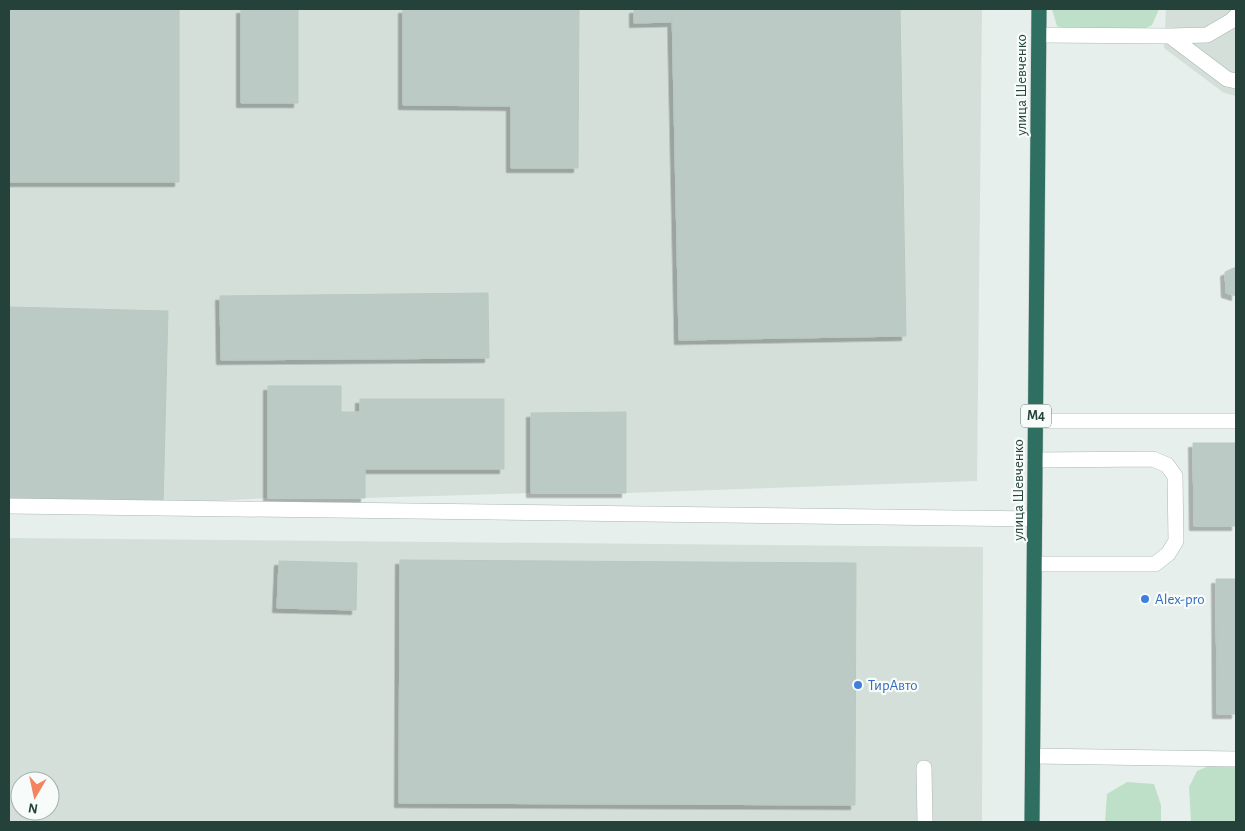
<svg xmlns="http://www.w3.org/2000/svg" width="1245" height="831" font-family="'Alegreya Sans',sans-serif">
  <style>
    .built { fill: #d4dfda; fill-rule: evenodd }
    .green { fill: #bfe0c8 }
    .building { fill: #bbcac4; stroke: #b8c9c2; filter: url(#shadow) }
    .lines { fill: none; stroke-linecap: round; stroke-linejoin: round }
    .minor-casing { stroke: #a8b8b2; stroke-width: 16 }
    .highway-casing { stroke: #c2cac8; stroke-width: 16 }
    .minor { stroke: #fff; stroke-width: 15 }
    .highway { stroke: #2f6f62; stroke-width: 15 }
    .shop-dot { fill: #3f7fe0; stroke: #f7fbf9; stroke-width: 2 }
    .labels { text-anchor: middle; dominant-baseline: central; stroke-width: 4.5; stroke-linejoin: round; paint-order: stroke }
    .shield { fill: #f7fbf9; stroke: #637a73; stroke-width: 1 }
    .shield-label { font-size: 14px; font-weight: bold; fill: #24423a }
    .street-label { font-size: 15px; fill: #24423a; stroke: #f7fbf9 }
    .shop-label { font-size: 15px; fill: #366cbe; stroke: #f7fbf9; text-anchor: start }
  </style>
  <defs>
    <filter id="shadow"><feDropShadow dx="-4.5" dy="4.5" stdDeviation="0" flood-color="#0004"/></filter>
  </defs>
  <rect width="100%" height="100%" fill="#e6efeb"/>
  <path class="built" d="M9,9H982L977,481L626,493H531L365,498H268L163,504L9,499Z
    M1166,9H1236V96L1224,93L1164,48Z
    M9,538L983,547L982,822H9ZM20,781H50V811H20Z"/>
  <path class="green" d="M1052,9H1159L1152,25L1142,30L1084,35L1057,26Z
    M1209,766H1236V822H1191L1189,787L1197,771Z
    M1127,782L1154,784L1161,805V822H1105L1107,794Z"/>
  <path class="building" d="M9,9H179V182H9Z
    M241,9H298V103H241Z
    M403,9H579L578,168H511V106L403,105Z
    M634,9H672V22L634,23Z
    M672,9H900L906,336L679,340Z
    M1236,267V296L1226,293L1225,272Z
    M488,293L489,358L221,360L220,296Z
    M9,307L168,311L163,504L9,499Z
    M268,386H341V412H360V399H504V469H365V498H268Z
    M626,412V493H531V413Z
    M1193,443H1236V526H1194Z
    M400,560L856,563L855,805L399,803Z
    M279,561L357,563L356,610L277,608Z
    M1216,579H1236V714H1217Z"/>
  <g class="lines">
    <g class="minor-casing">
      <path id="minor" d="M1039,35L1170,36L1207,35L1231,21L1236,16
        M1170,36L1227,79L1236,81
        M1036,421H1236
        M9,506L1035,519
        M1035,564H1155L1168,554L1176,541L1175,476L1167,465L1153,459L1035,460
        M1033,756L1236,759
        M924,768L925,822"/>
    </g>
    <g class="highway-casing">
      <path id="highway" d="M1032,822L1039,9"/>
    </g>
    <use href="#minor" class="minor"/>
    <use href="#highway" class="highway"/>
  </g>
  <g class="shop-dot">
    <circle cx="1145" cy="599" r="5"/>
    <circle cx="858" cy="685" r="5"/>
  </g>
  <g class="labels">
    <rect class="shield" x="1021" y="404.5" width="30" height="23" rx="4"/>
    <g class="shield-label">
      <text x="1036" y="416">M4</text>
    </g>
    <g class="street-label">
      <text transform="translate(1021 85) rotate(-90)">улица Шевченко</text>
      <text transform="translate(1018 490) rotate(-90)">улица Шевченко</text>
    </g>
    <g class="shop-label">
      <text x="1155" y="599">Alex-pro</text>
      <text x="868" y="685">ТирАвто</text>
    </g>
  </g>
  <rect width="1245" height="831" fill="none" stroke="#24423a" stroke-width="20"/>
  <g transform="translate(35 796) rotate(189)"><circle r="24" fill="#f7fbf9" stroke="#a3b1ad"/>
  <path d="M0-4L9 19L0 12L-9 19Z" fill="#f4845f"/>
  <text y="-8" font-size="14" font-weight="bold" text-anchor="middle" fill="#24423a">N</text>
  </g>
</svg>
